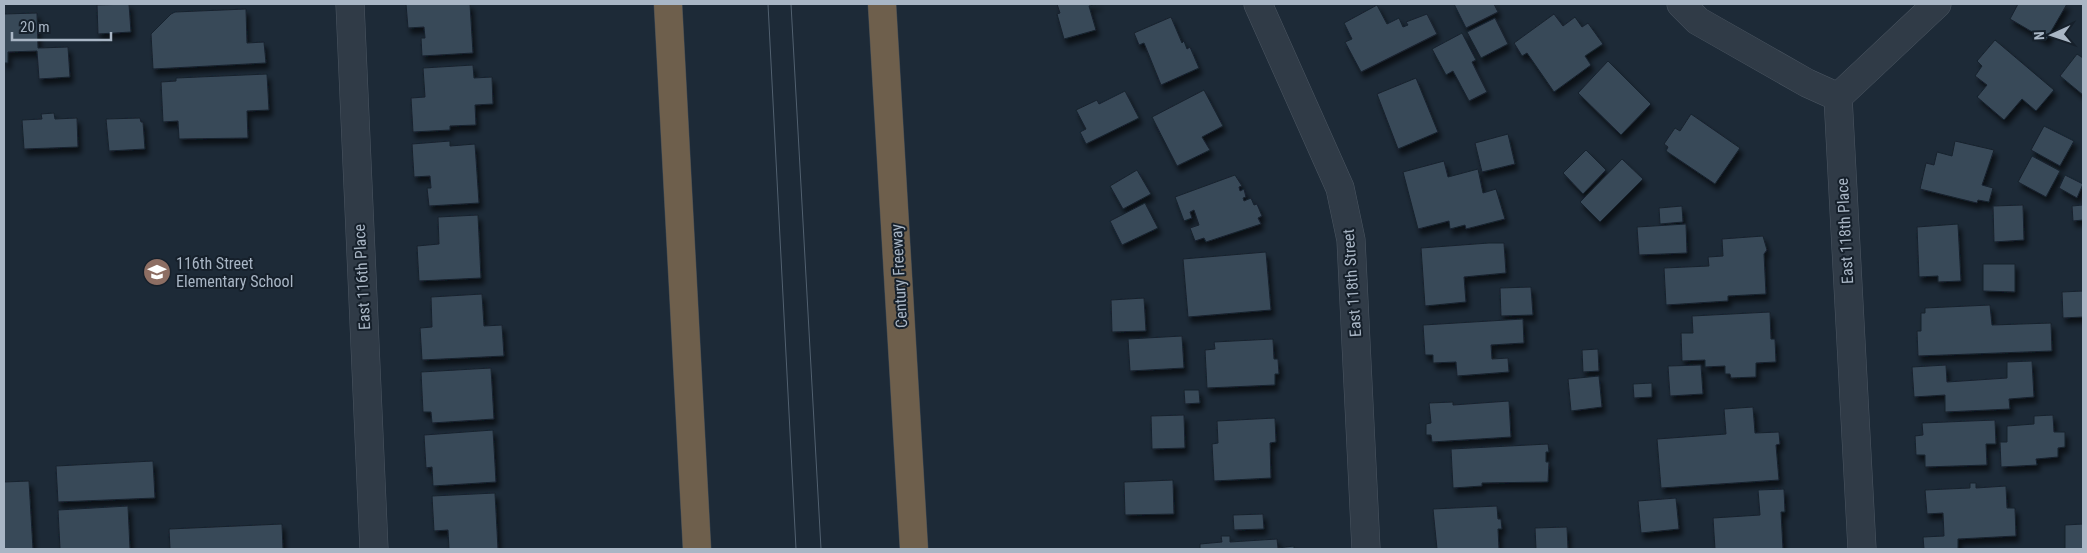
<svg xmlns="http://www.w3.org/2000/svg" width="2087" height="553" font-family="'Roboto Condensed',sans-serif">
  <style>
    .building { fill: #384858; stroke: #18222d; filter: url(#shadow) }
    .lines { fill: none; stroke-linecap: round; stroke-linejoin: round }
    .minor-casing { stroke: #4b5662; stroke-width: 29 }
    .motorway-casing { stroke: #3b4651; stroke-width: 29 }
    .minor { stroke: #303b47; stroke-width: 28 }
    .motorway { stroke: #6e5f4c; stroke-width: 28 }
    .tram { stroke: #51606f; stroke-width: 1 }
    .labels { text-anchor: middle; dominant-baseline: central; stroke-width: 4; stroke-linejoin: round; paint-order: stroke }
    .street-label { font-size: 16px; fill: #a9b6c5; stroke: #16202b }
    .poi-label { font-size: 16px; fill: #a9b6c5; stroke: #16202b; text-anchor: start }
  </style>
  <defs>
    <filter id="shadow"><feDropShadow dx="3" dy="5.5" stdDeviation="2.5" flood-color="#0009"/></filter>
  </defs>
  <rect width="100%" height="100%" fill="#1d2a37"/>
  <path class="building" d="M129,4L131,32L98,34L97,5Z
    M406,4H470L473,53L422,56L421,38H425L424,27L408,28Z
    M1057,4H1099L1089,6L1096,30L1064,39L1057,14L1060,13Z
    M1454,4H1494L1498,12L1466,28Z
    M2018,4H2067L2046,40L2010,19Z
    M1377,5L1387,24L1399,18L1403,27L1408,25L1406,22L1427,14L1437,34L1361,72L1345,42L1352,39L1344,23Z
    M246,9L247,43L264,42L266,63L153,69L151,34L171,14L175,12Z
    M37,13L38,48L68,47L70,77L39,79L37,51L8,52V63H4V14Z
    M1554,14L1563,26L1575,17L1582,27L1588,23L1603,44L1585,56L1591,65L1554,92L1527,53L1522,56L1514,43Z
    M1171,17L1182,43L1184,41L1187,49L1190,47L1199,68L1161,85L1144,43L1139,45L1134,33Z
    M1495,18L1508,44L1481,58L1467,32Z
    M1462,33L1476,60L1472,62L1487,92L1469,101L1453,71L1446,75L1432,49Z
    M1995,40L2054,90L2036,111L2022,99L2004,120L1977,97L1987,85L1975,76L1982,66L1977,61Z
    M2077,54L2083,58V95L2060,76Z
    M1608,61L1651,104L1621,135L1578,93Z
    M473,65L474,78L492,77L493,104L475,105L476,125L450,126V130L413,132L411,98L425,97L423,68Z
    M267,74L269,110L247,111L248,138L179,139L178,121L163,122L161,82L176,81V78Z
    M1416,78L1438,132L1398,149L1377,94Z
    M1204,90L1223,126L1202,137L1210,150L1177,166L1152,117Z
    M1125,91L1139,118L1086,144L1080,132L1086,129L1076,110L1097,100L1099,104Z
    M54,113L55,119L77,118L78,147L24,149L22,120L42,119L41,114Z
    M1691,114L1740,148L1715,184L1666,151L1668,147L1664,144L1675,128L1680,131Z
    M140,118L141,122H143L145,149L109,151L106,119Z
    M2044,126L2074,141L2060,166L2031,150Z
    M1508,134L1515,164L1482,172L1475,143Z
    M450,141V146L475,144L479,203L429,206L427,188H431L430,176L414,177L412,144Z
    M1955,141L1994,150L1982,185L1993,188L1989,202L1978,200L1977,203L1920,189L1926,163L1934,165L1937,152L1952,156Z
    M1586,150L1606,170L1583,194L1563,173Z
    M2032,156L2060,171L2046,197L2018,182Z
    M1622,159L1643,179L1600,222L1580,202Z
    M1444,161L1448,177L1478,169L1483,193L1496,189L1505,219L1466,229L1465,225L1450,229L1449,221L1418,229L1403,172Z
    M1137,170L1151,194L1123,209L1110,186Z
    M1235,175L1242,186L1239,187L1240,191L1244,189L1246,197L1243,198L1244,201L1251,198L1254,205L1257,204L1262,216L1258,218L1261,224L1206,242L1204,238L1195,241L1190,228L1199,225L1194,210L1190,212L1192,218L1184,221L1175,197Z
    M2065,175L2083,184L2077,198L2059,188Z
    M1145,203L1158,228L1122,245L1110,221Z
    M2023,205L2024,240L1994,242L1993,206Z
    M2083,205V220L2073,221L2072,206Z
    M1682,206L1683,222L1660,224L1659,208Z
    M478,215L481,278L419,281L417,246L439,244L438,217Z
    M1686,224L1687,253L1639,255L1637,227Z
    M1958,224L1961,281L1938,282V276L1919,277L1917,227Z
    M1763,236L1767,250L1764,254L1766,294L1728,296V301L1666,305L1664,268L1709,266L1708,257L1723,256L1722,239Z
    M1489,243H1504L1506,273L1464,277L1466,302L1425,306L1421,248Z
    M1266,252L1271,310L1188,317L1183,259Z
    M1983,264H2015V292L1983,291Z
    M1531,287L1533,315L1501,316L1500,288Z
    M2083,291V317L2063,318L2062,292Z
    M482,294L484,326L502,325L504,356L422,360L420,328L432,327L431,297Z
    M1144,298L1146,331L1112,332L1111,300Z
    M1990,305L1992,325L2051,323L2052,351L1918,356L1917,331H1921V313H1925V308Z
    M1770,312L1771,339H1775L1776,362L1756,363V377L1731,378L1730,374H1725V366L1705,367V360L1682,361L1681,333H1693L1692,316Z
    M1523,319L1524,343L1491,345L1492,359L1508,358L1509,372L1457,376L1456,362L1433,363V355H1425L1423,325Z
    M1182,336L1184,368L1130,371L1128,339Z
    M1273,339L1274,359H1278L1279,374H1275V385L1207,388L1205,350L1215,349L1214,342Z
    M1598,349L1599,371L1583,372L1582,350Z
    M2032,361L2034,397L2009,399L2010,409L1945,412V395L1914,397L1912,367L1946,365L1947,382L2007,378V362Z
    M1701,365L1703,394L1670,396L1668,366Z
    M491,368L494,419L432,423L431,412H423L421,372Z
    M1599,376L1602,407L1571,411L1568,379Z
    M1652,383V397L1634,398L1633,384Z
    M1184,390H1199L1200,403L1185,404Z
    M1509,401L1511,437L1432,442L1431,435H1426V424L1431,423L1429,403L1453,402V405Z
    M1753,407L1755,433L1779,432L1780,444L1776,445L1779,480L1661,488L1657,439L1726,434L1724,409Z
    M1184,415L1185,448L1152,449L1151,416Z
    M2053,415L2054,432H2065V447L2058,448V457L2036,459L2037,465L2001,467L2000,442H2007V426L2034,424V416Z
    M1275,418L1276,442L1270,443L1271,478L1214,481L1212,444L1218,443L1217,421Z
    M1995,420L1996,444H1986L1987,465L1925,467V455H1916L1915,436L1923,435L1922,423Z
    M493,430L496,482L433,486L432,467L426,468L424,435Z
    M1548,444L1549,452H1546V462H1549L1548,482L1482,483V486L1453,488L1451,449Z
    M153,461L155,498L58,502L56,466Z
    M1173,480L1174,514L1125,515L1124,482Z
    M29,481L33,549H4V482Z
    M1970,483H1976V488L2006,486L2007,508H2015L2016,536L1958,539V549H1924L1923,537L1944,536L1943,513L1927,514L1925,490L1970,488Z
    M1784,489L1785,512H1781L1783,549H1715L1713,518L1760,515L1758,490Z
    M495,493L498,549H449L448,530L434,531L432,496Z
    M1676,498L1679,529L1641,533L1638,501Z
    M128,506L130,549H60L58,510Z
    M1497,506L1498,519H1501L1502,529H1498L1499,549H1437L1433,509Z
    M1263,514L1264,529L1234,530L1233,515Z
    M282,524L283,549H170L169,529Z
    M2083,524V549H2065V525Z
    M1567,527L1568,549H1536L1535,528Z
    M1221,536H1230V542L1277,539L1278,548L1294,546V549H1200V544L1222,542Z"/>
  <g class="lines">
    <g class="minor-casing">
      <path id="minor" d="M350,4L374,549
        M1258,4L1340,188L1351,240L1366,549
        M1681,4L1698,21L1807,83L1838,97
        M1838,97L1862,549
        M1838,97L1937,4"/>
    </g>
    <g class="motorway-casing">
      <path id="motorway" d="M668,4L697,549
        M882,4L914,549"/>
    </g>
    <use href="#minor" class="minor"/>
    <use href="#motorway" class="motorway"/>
    <path class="tram" d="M768,4L796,549
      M791,4L821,549"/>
  </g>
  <defs>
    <g id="school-disc" transform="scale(1.4375)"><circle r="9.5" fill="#8d6e63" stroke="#16202b"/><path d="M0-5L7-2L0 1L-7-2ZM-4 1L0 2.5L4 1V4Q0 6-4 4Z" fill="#fff"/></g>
  </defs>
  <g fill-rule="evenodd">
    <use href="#school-disc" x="157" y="272"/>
  </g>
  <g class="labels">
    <g class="street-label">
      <text transform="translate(1845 231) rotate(-93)">East 118th Place</text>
      <text transform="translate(899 276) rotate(-93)">Century Freeway</text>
      <text transform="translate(362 277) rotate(-93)">East 116th Place</text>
      <text transform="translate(1352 283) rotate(-94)">East 118th Street</text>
    </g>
    <g class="poi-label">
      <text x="176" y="263">116th Street<tspan x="176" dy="18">Elementary School</tspan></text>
    </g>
  </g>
  <rect width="2087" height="553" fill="none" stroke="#a9b6c5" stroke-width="10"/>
  <g transform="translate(2052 35) rotate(267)" stroke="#16202b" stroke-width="4" paint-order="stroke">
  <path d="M0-4L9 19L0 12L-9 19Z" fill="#a9b6c5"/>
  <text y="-8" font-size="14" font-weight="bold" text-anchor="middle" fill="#a9b6c5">N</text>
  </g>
  <path d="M12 32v8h99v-8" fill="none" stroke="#a9b6c5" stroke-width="2.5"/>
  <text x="20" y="32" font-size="15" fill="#a9b6c5" stroke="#16202b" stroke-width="4" paint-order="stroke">20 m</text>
</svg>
